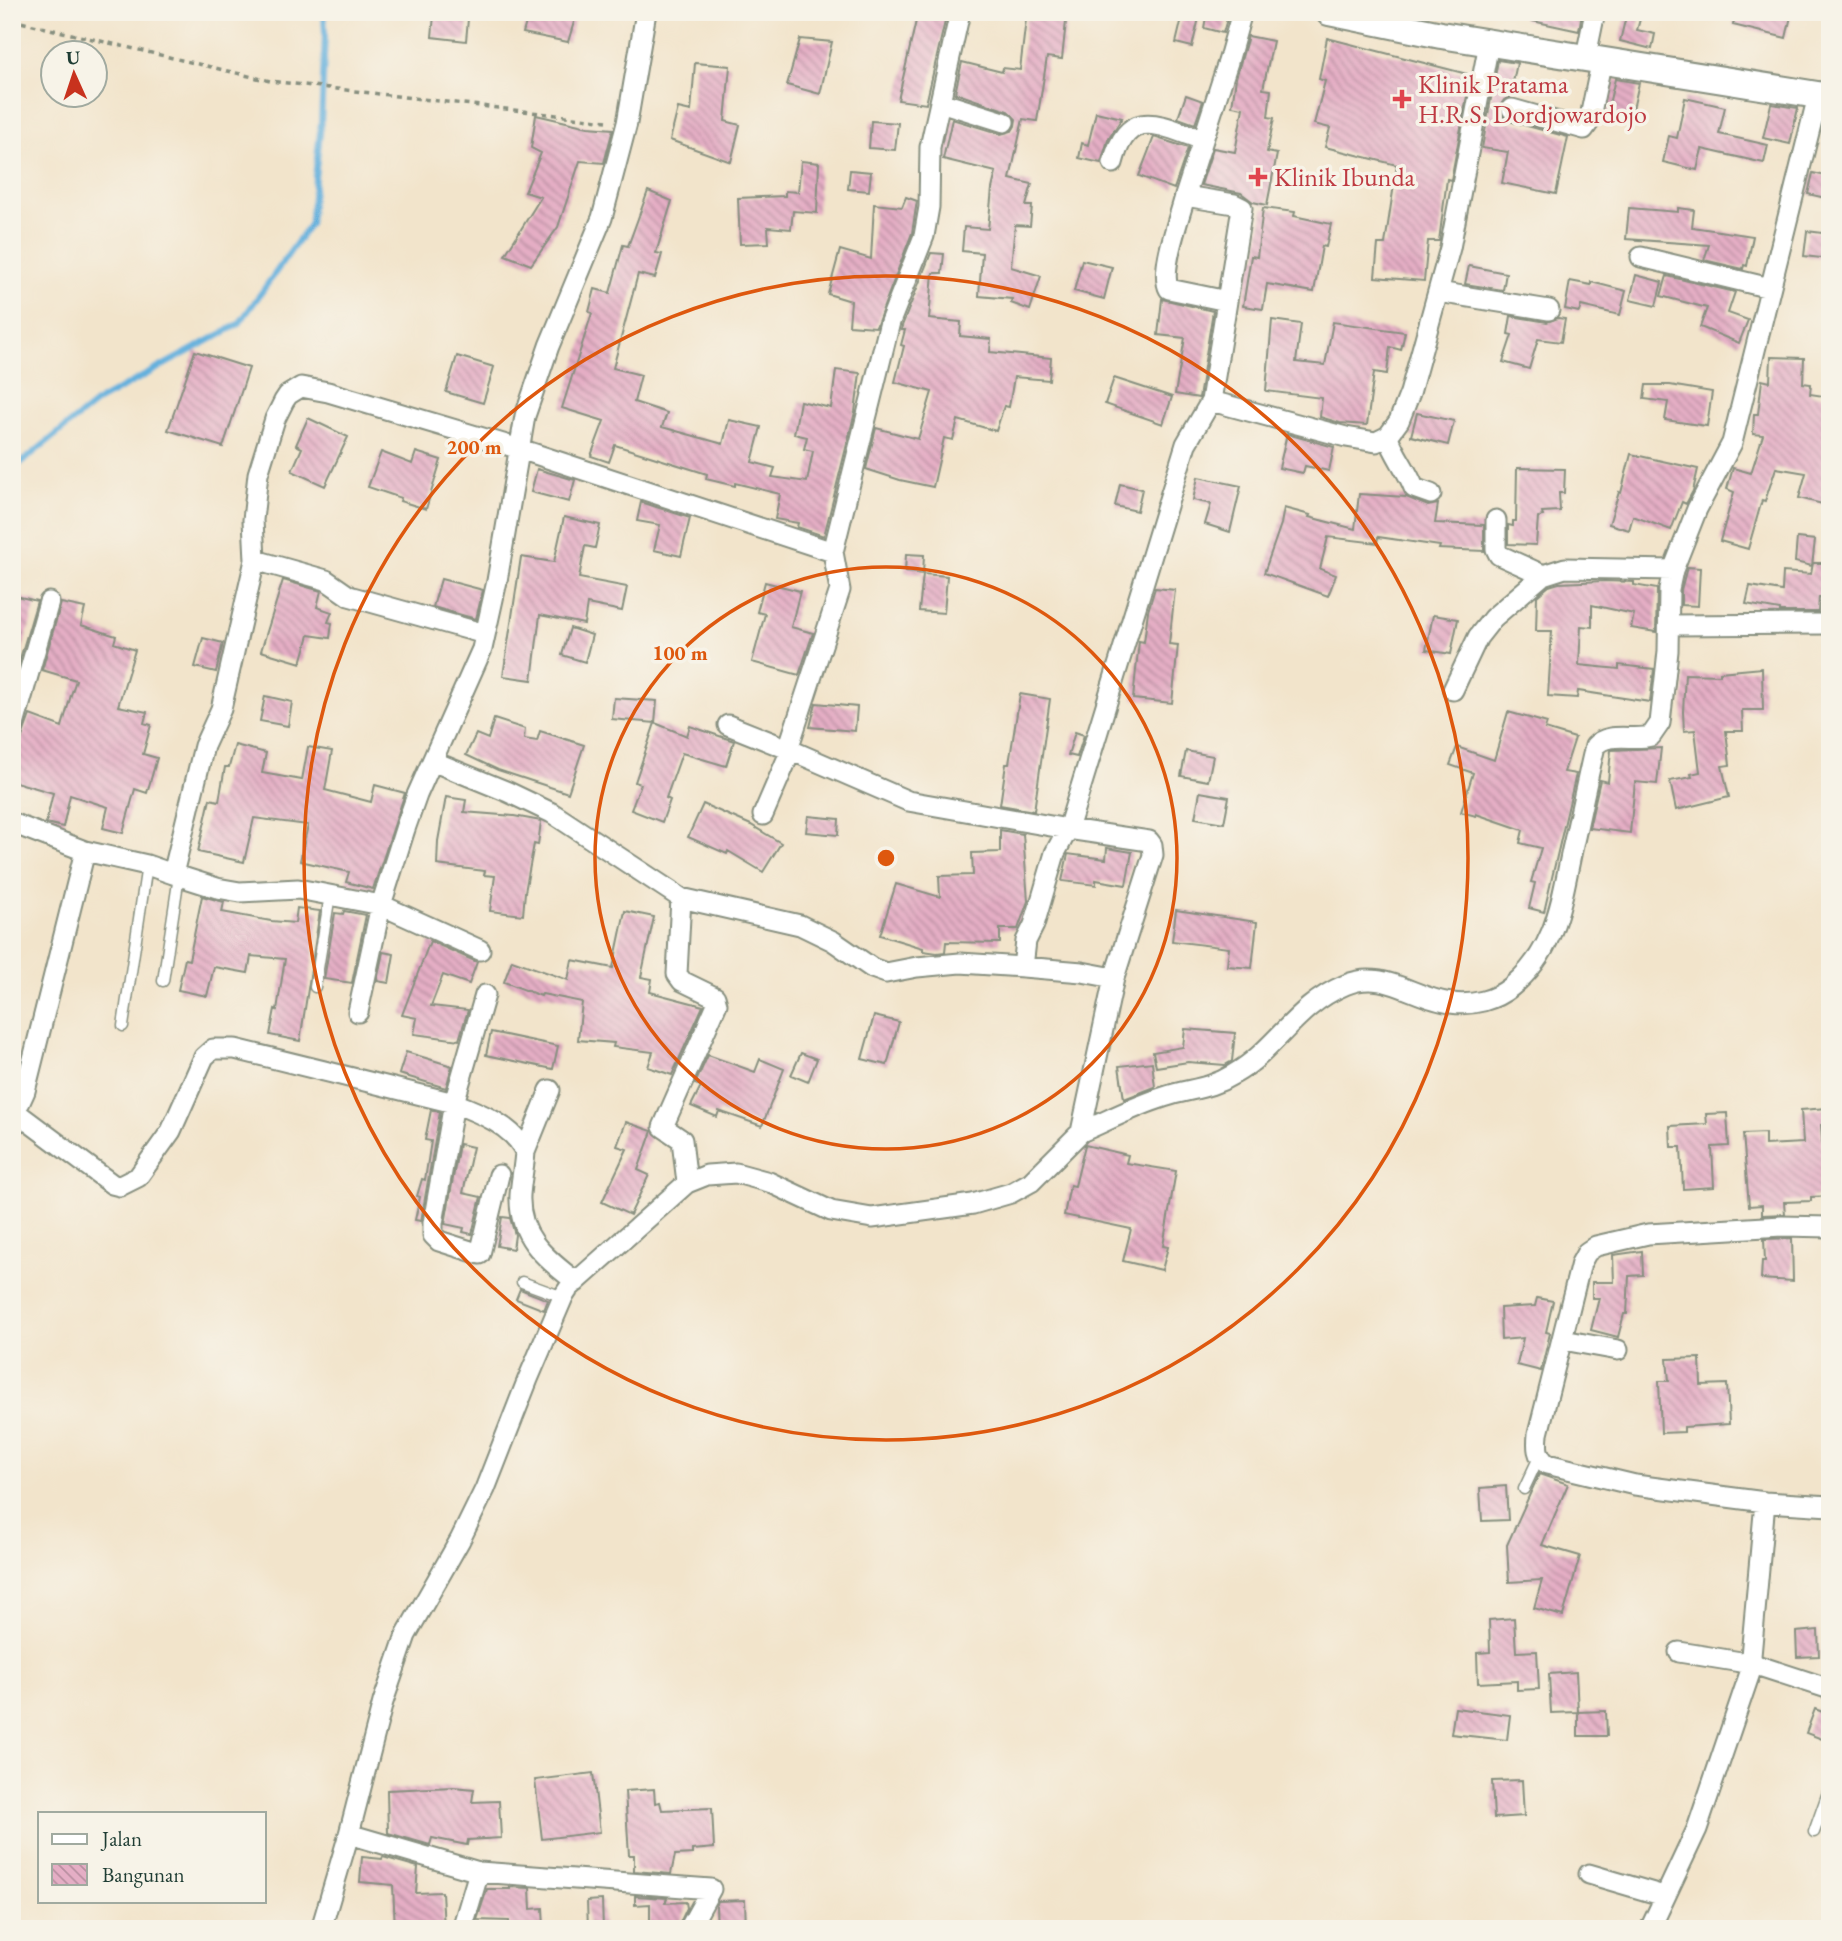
<svg xmlns="http://www.w3.org/2000/svg" width="1842" height="1941" font-family="'EB Garamond',serif">
  <style>
    .lines { fill: none; stroke-linecap: round; stroke-linejoin: round }
    .stream { stroke: #63b0dd; stroke-width: 6 }
    .building { fill: url(#building-back-hatch) }
    .service-casing { stroke: #889080; stroke-width: 13 }
    .minor-casing { stroke: #889080; stroke-width: 23 }
    .secondary-casing { stroke: #889080; stroke-width: 30 }
    .path { stroke: #889080; stroke-width: 3.5; stroke-dasharray: 5 5; stroke-linecap: butt }
    .service { stroke: #fff; stroke-width: 10 }
    .minor { stroke: #fff; stroke-width: 19 }
    .secondary { stroke: #fff; stroke-width: 26 }
    .ring { fill: none; stroke: #de580e; stroke-width: 3.5 }
    .health-dot { fill: #e0444e; stroke: #f7f3e8; stroke-width: 2.5 }
    .labels { text-anchor: middle; dominant-baseline: central; stroke-width: 7; stroke-linejoin: round; paint-order: stroke }
    .health-label { font-size: 26px; fill: #be3a42; stroke: #f7f3e8; text-anchor: start }
    .centre { fill: #de580e; stroke: #f7f3e8; stroke-width: 3.5 }
    .ring-label { font-size: 21px; text-anchor: middle; font-weight: bold; fill: #de580e; stroke: #f7f3e8; stroke-width: 7; stroke-linejoin: round; paint-order: stroke }
  </style>
  <defs>
    <pattern id="building-back-hatch" width="6" height="6" patternUnits="userSpaceOnUse" patternTransform="scale(1.75)"><rect width="6" height="6" fill="#e5aec5"/><path d="M-1 5l2 2M0 0l6 6M5-1l2 2" fill="none" stroke="#b98fa1"/></pattern>
  </defs>
  <rect width="100%" height="100%" fill="#f7f3e8"/>
  <filter id="ink" filterUnits="userSpaceOnUse"><feTurbulence type="fractalNoise" baseFrequency=".0143" numOctaves="2"/><feDisplacementMap in="SourceGraphic" scale="14" xChannelSelector="R" yChannelSelector="G"/><feConvolveMatrix kernelMatrix="1 2 1 2 8 2 1 2 1" color-interpolation-filters="sRGB"/></filter>
  <filter id="wash" filterUnits="userSpaceOnUse"><feTurbulence type="fractalNoise" baseFrequency=".00686" numOctaves="4" result="noise"/><feDisplacementMap in="SourceGraphic" scale="28" xChannelSelector="R" yChannelSelector="G"/><feGaussianBlur stdDeviation="1.57" result="paint"/><feColorMatrix in="noise" values="0 0 0 0 0 0 0 0 0 0 0 0 0 0 0 0 0 1.4 0 .05"/><feComposite in="paint" operator="in"/></filter>
  <g filter="url(#wash)">
    <rect width="100%" height="100%" fill="#f2e4cb"/>
    <g class="lines">
      <path class="stream" d="M12,470L98,401L239,324L310,224L321,123L325,34L324,12"/>
    </g>
    <g id="blocks">
      <path class="building" d="M529,12H577L568,42L523,33Z
        M918,12L946,17L926,104L898,100Z
        M1033,12H1067L1062,59L1047,57L1037,121L1023,119L1010,179L1032,184L1026,206H1032L1030,226L1015,225L1011,267L1041,276L1030,310L1011,303L1012,299L979,296L982,253L962,251L964,227L988,229L992,189L996,172L943,159L952,119L1001,134L1012,131L1015,126L1016,119L1008,111L955,93L962,62L1002,72L1003,68L1020,70L1026,19L1032,20Z
        M1207,12H1229L1223,33L1204,28Z
        M1524,12H1582L1579,31L1523,19Z
        M1627,12H1642L1637,30L1655,34L1652,49L1620,41Z
        M1736,12H1792L1786,38L1733,25Z
        M1183,14L1199,18L1192,47L1176,43Z
        M434,15L468,19L466,41L432,37Z
        M1248,36L1273,41L1263,89L1271,90L1268,117L1274,118L1267,152L1277,154L1267,205L1253,202L1241,193L1201,185L1213,148L1235,152L1243,108L1232,106L1236,78Z
        M1327,38L1471,75L1451,180L1447,179L1439,241H1428L1424,281L1375,277L1378,244H1385L1397,165L1325,147L1330,128L1314,124L1325,81L1319,79Z
        M800,39L832,42L820,94L787,85Z
        M1498,60L1517,63L1510,97L1504,100L1500,106L1503,117L1509,121L1568,137L1556,194L1502,183L1508,152L1482,148Z
        M695,63L730,66L725,121L740,125L731,162L670,140L678,108L691,111Z
        M1615,79L1639,83L1630,122L1606,117Z
        M1186,95L1203,101L1195,124L1178,118Z
        M1685,98L1725,107L1719,134L1768,145L1764,163L1702,149L1697,170L1663,162L1669,136L1677,138Z
        M1771,104L1798,108L1790,144L1763,138Z
        M1096,112L1122,118L1108,140L1101,163L1079,158L1082,143L1088,145Z
        M536,115L588,127L613,129L604,163L580,161L558,227L531,265L505,255L541,197L525,192L541,153L531,148Z
        M871,121L898,123L895,150L869,148Z
        M1154,137L1188,148L1174,189L1139,176Z
        M801,161L819,163L817,213L793,211L791,229L768,227L769,243L740,244L738,198L785,196V191L798,192Z
        M850,170L871,172L869,191L848,189Z
        M1813,173L1830,177V199L1808,194Z
        M648,191L672,201L656,253L662,254L655,278L638,274L613,368L641,375L634,402L667,413L662,427L723,444L729,420L761,427L752,462L775,468L772,477L807,482L813,451L804,449L807,437L794,434L800,401L831,408L836,370L860,373L855,412L824,536L797,527L798,523L775,519L780,494L735,483V486L706,479L707,474L615,445L609,462L591,456L604,421L562,408L592,313L589,312L595,289L610,293L623,245L628,246Z
        M906,197L917,201L912,233L876,327L849,325L851,301L828,294L840,250L871,259L874,204L902,207Z
        M1263,208L1295,212L1294,216L1331,224L1326,247L1322,246L1314,292L1267,284L1263,309L1243,306L1251,256L1257,257Z
        M1629,208L1678,212V208L1694,210L1692,227L1753,236L1747,266L1744,265L1743,269L1704,260L1709,245L1626,239Z
        M1807,231L1830,234V259L1804,256Z
        M931,253L944,254L942,273H933L929,319L961,322L960,336L991,339L990,352L1051,358L1049,380L1014,377L1009,407L1004,406L996,431L958,420L953,440L944,438L933,487L900,480L866,469L876,428L918,439L932,392L895,382L904,346L901,345L905,330H901L902,326Z
        M1082,260L1112,267L1104,299L1074,291Z
        M1469,266L1506,273L1503,290L1465,284Z
        M1636,275L1662,282L1656,306L1630,300Z
        M1667,276L1735,292L1728,313L1748,320L1739,343L1700,327L1707,308L1661,296Z
        M1570,281L1591,285V282L1626,291L1620,315L1581,306L1579,312L1565,309Z
        M1162,299L1213,311L1199,398L1175,394L1185,338L1158,335Z
        M1511,316L1547,322L1558,318L1565,319L1561,342L1538,339L1529,369L1503,362L1512,335L1508,334Z
        M1272,320L1301,324L1296,362L1325,365L1333,322L1405,332L1401,350L1390,347L1387,374L1374,372L1367,425L1340,423L1320,417L1322,398L1266,391Z
        M195,351L249,368L223,447L168,430Z
        M457,356L494,367L483,403L446,392Z
        M1771,357L1804,358L1803,383L1811,384L1810,394L1830,397V450L1825,481L1830,482V506L1799,498L1806,473L1776,468L1765,501L1762,500L1748,549L1720,541L1734,492L1727,489L1733,468L1751,473L1763,435L1753,434L1754,414H1758L1762,380L1770,382Z
        M1114,378L1172,397L1163,424L1105,404Z
        M1646,385H1670L1712,392L1707,426L1665,420L1668,402L1644,399Z
        M1417,413L1454,421L1448,445L1411,436Z
        M308,418L348,437L325,486L292,471L302,448L296,445Z
        M1287,434L1334,447L1329,471L1305,466L1303,473L1279,468Z
        M381,452L412,464L416,452L441,460L426,509L400,501L401,498L368,487Z
        M1631,454L1698,469L1693,491L1686,504L1682,502L1671,530L1633,516L1629,530L1609,524L1619,492L1621,493Z
        M1517,468L1565,469L1564,493H1559L1560,511L1542,512L1543,516L1538,517L1536,545L1508,544V525L1513,526V521H1516Z
        M537,469L575,480L569,502L531,492Z
        M1198,477L1241,486L1230,532L1205,524L1211,504L1193,500Z
        M1120,484L1142,489L1137,511L1115,506Z
        M1359,494L1406,497L1428,506L1438,504L1435,523L1484,525V551L1439,549L1440,546L1378,537L1377,543L1328,537L1320,569L1336,575L1328,596L1264,573L1281,524L1284,508L1310,515L1309,517L1355,529Z
        M641,502L690,518L681,556L654,550L660,525L637,521Z
        M564,517L600,525L595,548L585,546L579,578L627,587L622,611L587,604L584,624L540,615L532,680L503,676L521,557L554,562Z
        M1797,538L1815,540L1812,566L1795,562Z
        M906,554L924,555L923,574L905,572Z
        M1813,563H1830V597H1819L1818,612H1780V610L1746,604L1750,586L1782,591L1783,572L1811,574Z
        M1687,567L1700,568L1698,606L1681,605V590Z
        M923,574L947,576L944,613L919,611Z
        M441,579L483,590L476,619L433,607Z
        M283,580L321,591L317,607L332,612L328,622L332,623L330,638L309,635L301,663L261,651Z
        M1604,581L1634,582V585L1657,589L1656,632L1631,628L1634,614L1592,605V627L1581,626L1579,665L1619,669V665L1654,669L1650,702L1578,691L1577,698L1548,696L1552,631H1536L1537,596L1549,586L1559,583Z
        M765,582L800,591L791,627L813,633L799,675L752,662L765,614L757,612Z
        M1155,588L1175,590L1169,644L1178,645L1172,703L1133,699L1139,641L1144,642L1148,611Z
        M12,595L37,601L12,686V652L18,631L12,630Z
        M61,603L85,608L81,625L116,636L114,643L135,650L118,706L147,712L144,723L151,725L143,754L157,758L147,793L135,789L123,833L103,828L108,807L70,795L63,827L46,823L53,793L12,781V744L21,740L30,715L62,727L71,695L76,680L42,670Z
        M1433,615L1458,619L1451,654L1426,650Z
        M570,628L592,635L585,662L562,655Z
        M203,638L223,643L216,672L195,667Z
        M1762,668L1763,710H1742L1743,731H1726L1730,765L1722,766L1729,797L1676,810L1670,781L1692,777L1691,774L1700,772L1695,730L1684,731L1683,712L1685,674L1720,675V672Z
        M1020,694L1050,699L1034,811L1000,805L1006,764H1009Z
        M265,696L292,702L288,726L260,721Z
        M614,698L657,701L655,723L612,719Z
        M816,703L857,707L855,731L810,727Z
        M1508,712L1547,723L1545,729L1575,738L1564,772L1576,774L1544,912L1529,908L1535,883L1531,882L1541,848L1520,843L1523,830L1476,814V816L1461,812L1473,773L1450,765L1457,747L1494,760Z
        M494,719L525,729L524,739L537,741L540,731L584,745L568,793L498,770L466,755L476,734L488,739Z
        M655,723L687,736L690,726L734,741L726,766L682,753L666,798L670,800L662,822L631,810L641,784L635,782Z
        M1075,732L1084,735L1077,757L1068,755Z
        M235,745L266,753L262,773L302,780L308,747L332,751L325,790L371,802L375,785L405,793L373,889L346,882L349,872L300,861L308,825L254,818L244,862L198,852L210,799L219,801L225,767H229Z
        M1661,748L1657,784L1635,782L1630,833L1589,828L1600,780L1608,782L1611,750Z
        M1186,751L1213,756L1208,781L1181,776Z
        M1200,792L1229,797L1224,823L1195,818Z
        M446,797L466,800L464,812L514,816L541,821L538,845L534,844L525,892L523,915L490,911L495,876L484,875L485,871L437,865L438,841Z
        M703,804L751,825L781,843L763,872L728,851L727,854L688,837Z
        M808,816L839,819L838,835L806,832Z
        M1000,830L1023,834L1028,901L1018,929H1000V943L946,942L945,952L937,953L923,951V948L880,935L896,884L940,897L939,876L973,875L972,853L1000,852Z
        M1107,848L1132,852L1126,885L1096,880V885L1062,881L1068,854L1106,859Z
        M202,896L224,902L222,912L271,921L295,923L297,908L320,911L300,1041L270,1035L275,1009L277,1010L285,959L251,956L248,973L214,967L207,996L178,990L185,959L189,960Z
        M1176,910L1257,922L1252,968L1227,966L1229,948L1172,941Z
        M344,911L366,915L352,983L324,979L335,913L343,914Z
        M625,911L654,917L641,977L652,979L650,992L703,1006L672,1075L648,1067L653,1052L613,1047L614,1043L578,1040L582,1002L542,994L541,996L504,982L512,960L568,980L572,960L613,968Z
        M430,941L477,962L469,984L443,975L431,1006L468,1010L459,1040L414,1034L417,1018L402,1015Z
        M383,952L394,954L389,983L377,981Z
        M874,1016L899,1022L887,1065L862,1059Z
        M1185,1029L1235,1033L1232,1061L1225,1065L1188,1062L1156,1067L1153,1052L1183,1047Z
        M491,1032L558,1046L553,1069L486,1055Z
        M406,1052L452,1066L446,1088L399,1074Z
        M801,1053L817,1059L808,1082L791,1075Z
        M708,1055L755,1072L760,1059L784,1069L762,1126L719,1111L717,1117L691,1106L701,1086L695,1084Z
        M1152,1062L1155,1087L1124,1099L1119,1066Z
        M1827,1108L1828,1125H1821L1824,1168L1830,1167V1196L1811,1197V1201L1784,1202L1785,1214L1762,1215V1205L1749,1206L1743,1134L1765,1133V1145L1803,1143L1801,1110Z
        M431,1110L440,1112L421,1221L415,1220L420,1197L417,1196L422,1179L425,1180L431,1141L425,1140Z
        M1727,1113L1729,1146L1712,1147L1714,1187L1683,1189L1681,1147H1671L1670,1126L1707,1124L1706,1114Z
        M626,1122L652,1131L638,1170L649,1175L630,1215L602,1202L627,1149L617,1146Z
        M459,1144L473,1147L463,1193L481,1197L472,1234L463,1232L464,1228L445,1224Z
        M1085,1145L1128,1155L1126,1163L1176,1171L1163,1246L1168,1247L1162,1270L1123,1261L1131,1229L1064,1215L1070,1185L1075,1186Z
        M502,1217L510,1218L515,1235L513,1249L497,1246Z
        M1792,1238L1793,1281L1761,1279L1762,1261H1765L1764,1239Z
        M1642,1251L1643,1275L1629,1276L1627,1314H1624L1618,1337L1591,1330L1599,1298H1592V1282H1614L1613,1255Z
        M520,1289L548,1300L544,1310L516,1299Z
        M1537,1298L1553,1301L1546,1332L1550,1333L1541,1371L1517,1365L1523,1338L1501,1340L1500,1308L1535,1306Z
        M1700,1358L1701,1385L1727,1384L1729,1424L1684,1427V1432L1661,1433L1659,1381H1669L1667,1359Z
        M1539,1474L1568,1484L1542,1545L1580,1556L1563,1616L1534,1608L1542,1580L1509,1582L1507,1545Z
        M1506,1486L1508,1520L1482,1521L1480,1488Z
        M1514,1618L1516,1652L1537,1651L1539,1689L1517,1690V1681L1478,1683L1477,1653L1490,1652L1489,1620Z
        M1818,1630L1819,1656L1797,1657L1796,1632Z
        M1576,1672L1578,1712L1551,1713L1549,1674Z
        M1455,1708L1510,1715L1507,1740L1451,1734Z
        M1815,1709L1830,1715V1742L1806,1733Z
        M1606,1711L1607,1736H1578V1712Z
        M593,1773L600,1832L542,1839L535,1780Z
        M1522,1780L1524,1816L1494,1818L1492,1781Z
        M454,1787L474,1789L472,1802L499,1801L501,1838L468,1840L467,1845L432,1838L430,1845L388,1833L387,1790Z
        M654,1789L655,1803L660,1802L662,1810L712,1808L714,1848L693,1850V1854L675,1855L671,1874L634,1871V1855H629L625,1791Z
        M362,1857L382,1859L383,1857L418,1867L416,1893L442,1892L444,1929H395L393,1885L360,1882Z
        M510,1887L530,1888L531,1909L543,1908L544,1929H509V1921L477,1920L487,1889H510Z
        M635,1896L667,1898L665,1903L686,1902L687,1908L677,1929H650V1904L635,1905Z
        M602,1900L603,1929H588L587,1901Z
        M745,1900L746,1929H717L716,1906L718,1901Z"/>
    </g>
  </g>
  <g filter="url(#ink)">
    <use href="#blocks" fill-opacity="0" stroke="#889080" stroke-width="2"/>
    <g class="lines">
      <g class="service-casing">
        <path id="service" d="M163,981L179,876
          M315,987L330,895
          M123,1026L147,865
          M522,1282L563,1297
          M1524,1489L1539,1457
          M1814,1832L1830,1787"/>
      </g>
      <g class="minor-casing">
        <path id="minor" d="M1242,12L1228,62L1185,196L1234,204L1242,208L1211,401L1346,437L1376,442L1388,436L1399,421L1410,393L1450,248L1489,43
          M1586,56L1595,12
          M940,102L1004,122
          M1512,109L1584,129L1589,122L1602,59
          M1113,163C1128,104 1161,126 1203,140
          M1185,196C1180,217 1159,271 1169,289L1227,301
          M1641,257L1770,288
          M1438,292L1549,310
          M1388,436C1394,455 1407,469 1414,488L1431,494
          M1496,520V549L1499,555L1543,575
          M255,560L326,580L349,596L485,634
          M1669,625L1830,624
          M1453,690L1478,637L1493,618L1543,575L1565,568L1673,570
          M728,725L788,749
          M12,732L49,602
          M432,761L508,792L552,813L681,898L677,974L682,981L715,997L717,1004L663,1127L682,1140L687,1183
          M763,815L791,750
          M12,823L85,851
          M681,898L800,925L833,941L872,968L886,973L917,967L960,963L1023,967L1026,941L1034,925L1055,853L1068,829L908,801L788,749L840,590L833,552
          M480,950L381,905L298,889L240,892L217,888L173,874L204,746L221,709L255,560L253,520L258,474L275,419L284,401L288,395L301,387L328,392L520,449L833,552L890,322L924,236L929,207L930,147L960,12
          M1023,967L1082,972L1114,978
          M485,995L454,1103C478,1112 514,1126 525,1152C524,1167 521,1181 520,1195C518,1238 546,1258 576,1282
          M358,1012L381,905L405,829L417,795L482,649L497,581L525,416L549,346L602,218L627,123L646,12
          M12,1110L20,1102L25,1091L85,851L147,865L173,874
          M13,1110L112,1184L120,1186L138,1177L171,1131L204,1057L213,1049H235L454,1103L433,1223V1235L439,1241L480,1254L499,1175
          M1081,1132C1109,1120 1135,1106 1164,1097C1191,1088 1208,1090 1234,1074C1276,1050 1295,1006 1345,985C1384,968 1414,999 1451,1003C1473,1006 1495,1000 1511,987C1556,951 1561,902 1572,850C1580,815 1587,780 1595,746C1608,731 1633,741 1651,736L1660,723L1668,651L1669,589L1673,570L1697,509L1732,443L1818,96
          M525,1152L550,1090
          M1830,1227L1782,1226L1648,1234L1596,1246L1587,1252L1581,1263L1538,1434C1537,1446 1536,1456 1547,1464L1635,1485L1765,1502L1830,1506
          M1563,1340L1618,1350
          M1765,1502L1751,1656L1753,1664L1830,1689
          M349,1834L479,1872L462,1929
          M479,1872L711,1889L689,1929
          M1589,1874L1664,1896
          M321,1929L349,1834L383,1702L406,1635L460,1540L485,1489L528,1379L563,1297L569,1288L687,1183L707,1175L736,1173L769,1182L831,1211L872,1218L973,1204L1011,1193L1031,1182L1081,1132L1114,978L1153,855L1152,845L1149,841L1068,829L1186,444L1211,401
          M1650,1929L1697,1829L1753,1664L1679,1652"/>
      </g>
      <g class="secondary-casing">
        <path id="secondary" d="M1329,12L1441,35L1830,97"/>
      </g>
      <path class="path" d="M12,20L270,81L607,121"/>
      <use href="#service" class="service"/>
      <use href="#minor" class="minor"/>
      <use href="#secondary" class="secondary"/>
    </g>
  </g>
  <g class="ring">
    <circle cx="886" cy="858" r="291"/>
    <circle cx="886" cy="858" r="582"/>
  </g>
  <g class="health-dot">
    <path d="M1398.5 88.5h7v7h7v7h-7v7h-7v-7h-7v-7h7z"/>
    <path d="M1254.5 166.5h7v7h7v7h-7v7h-7v-7h-7v-7h7z"/>
  </g>
  <g class="labels">
    <g class="health-label">
      <text x="1418" y="84">Klinik Pratama<tspan x="1418" dy="30">H.R.S. Dordjowardojo</tspan></text>
      <text x="1274" y="177">Klinik Ibunda</text>
    </g>
  </g>
  <circle cx="886" cy="858" r="10" class="centre"/>
  <g class="ring-label">
    <text x="474" y="454">200 m</text>
    <text x="680" y="660">100 m</text>
  </g>
  <rect width="1842" height="1941" fill="none" stroke="#f7f3e8" stroke-width="42"/>
  <rect x="38" y="1812" width="228" height="91" fill="#f7f3e8" stroke="#a1aaa0" stroke-width="2"/>
  <rect x="52" y="1834" width="35" height="10" fill="#ffffff" stroke="#a1aaa0" stroke-width="2"/>
  <text x="102" y="1846" font-size="21" fill="#1f3d34">Jalan</text>
  <rect x="52" y="1864" width="35" height="21" fill="url(#building-back-hatch)" stroke="#a1aaa0" stroke-width="2"/>
  <text x="102" y="1882" font-size="21" fill="#1f3d34">Bangunan</text>
  <g transform="translate(74 74) rotate(357)"><circle r="33" fill="#f7f3e8" stroke="#a1aaa0" stroke-width="2"/>
  <path d="M0-5L12 26L0 18L-12 26Z" fill="#c8321e"/>
  <text y="-10" font-size="19" font-weight="bold" text-anchor="middle" fill="#1f3d34">U</text>
  </g>
</svg>
